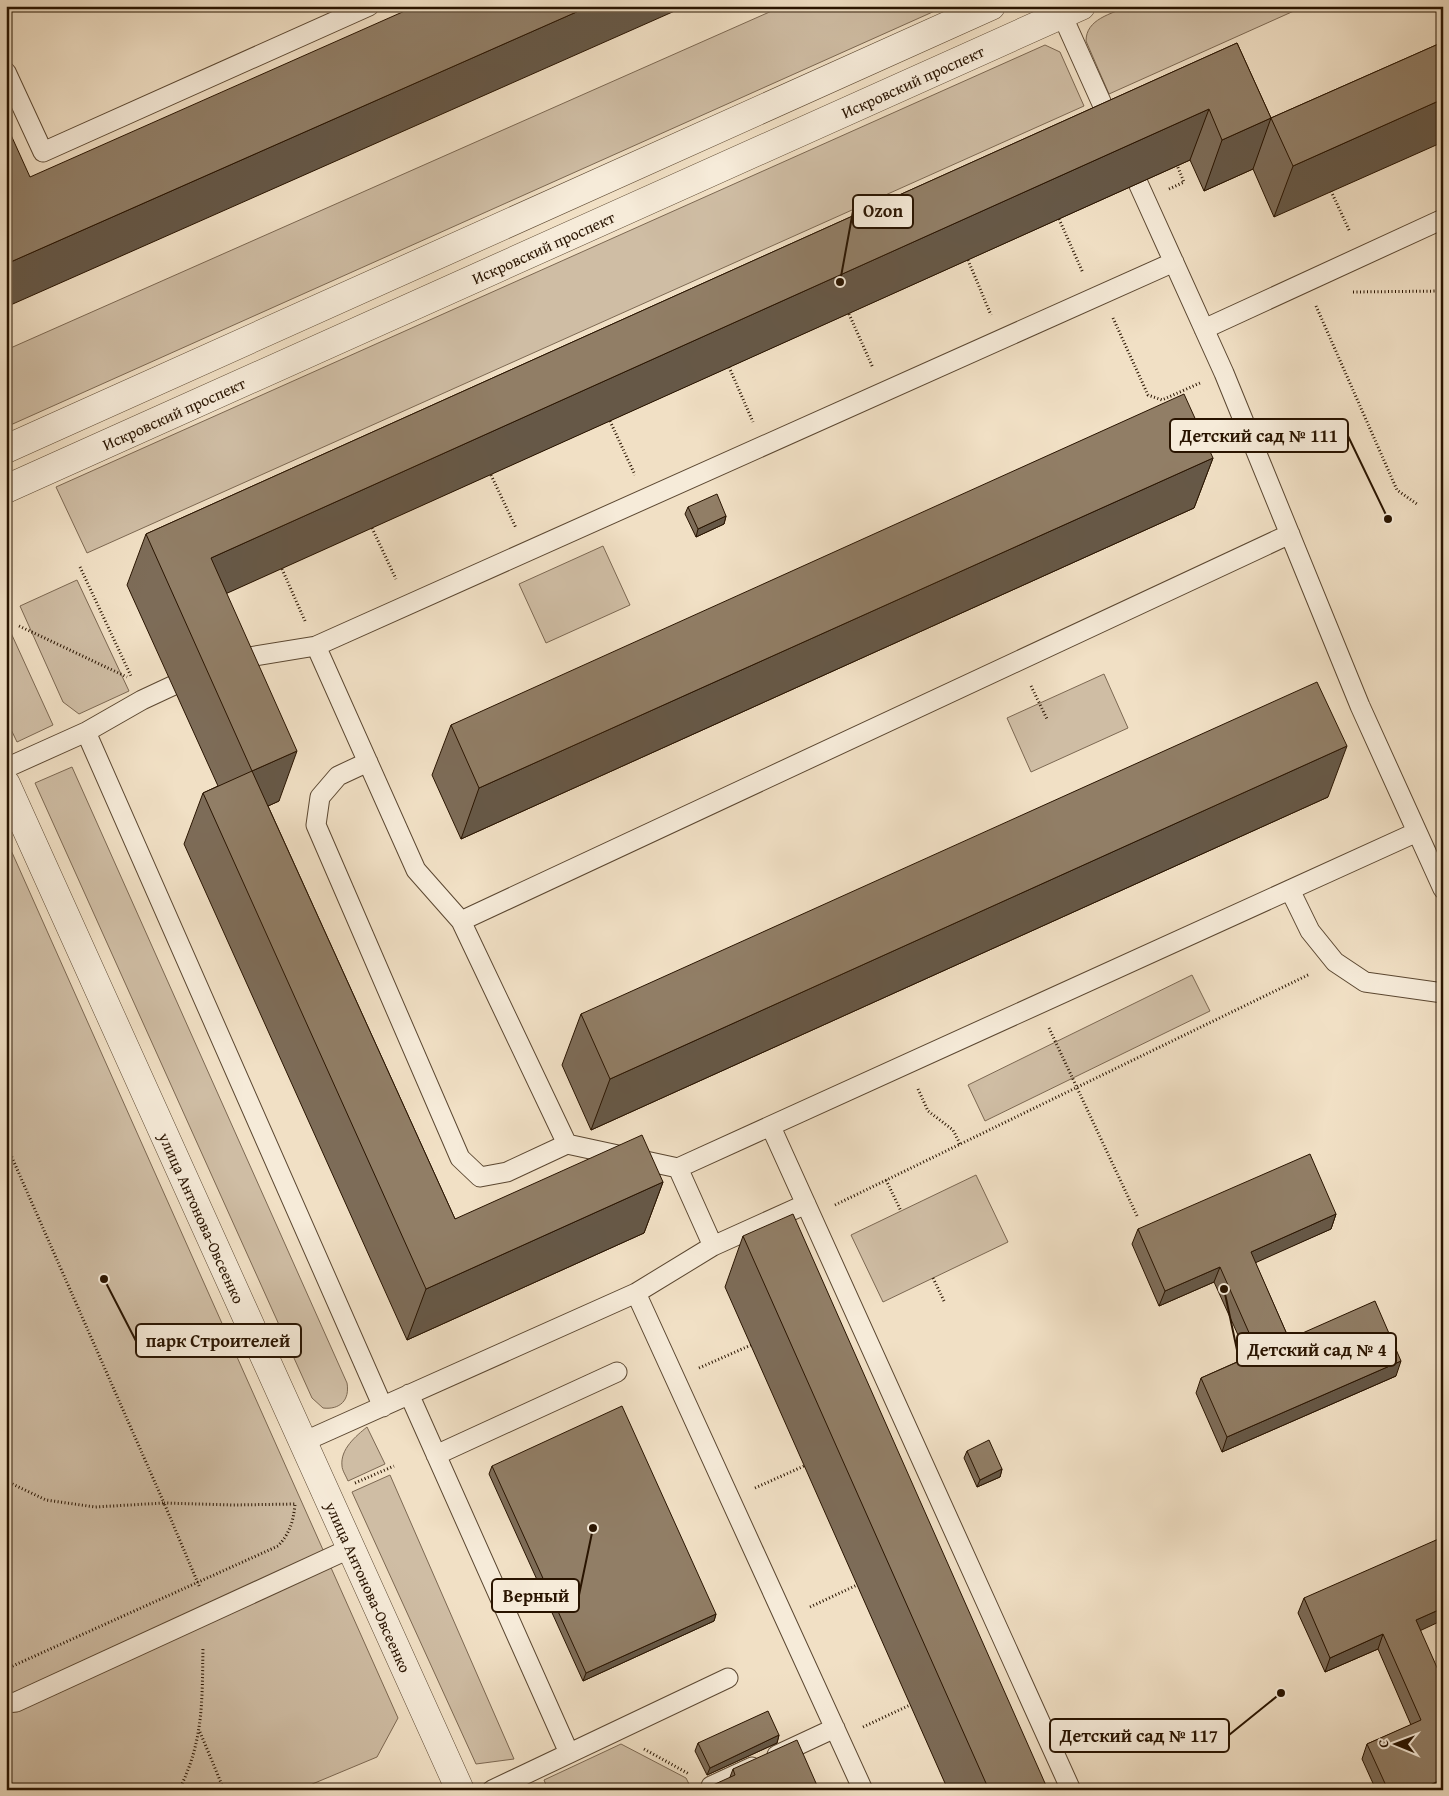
<svg xmlns="http://www.w3.org/2000/svg" width="1449" height="1796" font-family="'Gentium Book Plus',serif">
  <style>
    .green { fill: #cfbda4; stroke: #7c6852 }
    .lines { fill: none; stroke-linecap: round; stroke-linejoin: round }
    .service-casing { stroke: #5b4731; stroke-width: 21 }
    .minor-casing { stroke: #5b4731; stroke-width: 29 }
    .tertiary-casing { stroke: #5b4731; stroke-width: 29 }
    .path { stroke: #291400; stroke-width: 3; stroke-dasharray: 1 2.5; stroke-linecap: butt }
    .service { stroke: #f6ebd9; stroke-width: 19 }
    .minor { stroke: #f6ebd9; stroke-width: 28 }
    .tertiary { stroke: #f6ebd9; stroke-width: 28 }
    .wall { fill: #7d6c58; stroke: #291400 }
    .shaded-wall { fill: #665847; stroke: #291400 }
    .building { fill: #917e66; stroke: #291400 }
    .labels { text-anchor: middle; dominant-baseline: central; stroke-width: 4.5; stroke-linejoin: round; paint-order: stroke }
    .street-label { font-size: 16px; fill: #291400; stroke: #f6ebd9 }
    .leader { fill: none; stroke: #291400; stroke-width: 2 }
    .callout-dot { fill: #291400; stroke: #f6ebd9; stroke-width: 2 }
    .callout { fill: #f6ebd9; stroke: #291400; stroke-width: 2 }
    .callout-label { font-size: 18px; text-anchor: middle; font-weight: bold; fill: #291400 }
  </style>
  <rect width="100%" height="100%" fill="#f1e0c5"/>
  <filter id="stains"><feTurbulence type="fractalNoise" baseFrequency=".004" numOctaves="4"/><feColorMatrix values="0 0 0 0 .2 0 0 0 0 .09 0 0 0 0 .02 0 0 0 .5 -.17"/></filter>
  <radialGradient id="worn" r=".72"><stop offset=".6" stop-color="#630" stop-opacity="0"/><stop offset="1" stop-color="#630" stop-opacity=".3"/></radialGradient>
  <path class="green" d="M783,6H946L6,427V350Z
    M1129,6H1305L1109,94L1086,41C1086,19 1111,14 1129,6Z
    M1045,45L1060,52L1084,106L87,553L56,487Z
    M603,546L630,605L546,643L519,584Z
    M77,580L129,691L79,714L63,702L20,606Z
    M6,622L53,725L17,742L6,719Z
    M1104,674L1128,728L1031,772L1007,718Z
    M72,767L347,1383C350,1400 340,1410 323,1408L312,1398L35,783Z
    M6,839L398,1718L377,1757L298,1790H6Z
    M1192,975L1210,1011L985,1121L968,1085Z
    M976,1175L1008,1242L883,1302L851,1235Z
    M367,1427L385,1464L348,1481C346,1476 342,1470 342,1466C340,1449 356,1436 367,1427Z
    M390,1475L514,1759L476,1764L352,1492Z
    M621,1744L686,1778L692,1790H548L544,1780Z"/>
  <g class="lines">
    <g class="service-casing">
      <path id="service" d="M1058,6L1112,126
        M6,72L43,152L369,6
        M1138,183L1224,373L1360,706L1443,889
        M1204,329L1443,219
        M316,646L416,870L461,921L567,1144L678,1168L1417,832
        M231,660L316,646L1174,262
        M86,732L142,700L172,686
        M368,762L338,776L320,797L316,825L460,1158L480,1177L507,1172L567,1144
        M6,768L86,732L383,1407
        M1290,890L1310,931L1335,962L1365,982L1443,993
        M461,921L1290,534
        M771,1127L1071,1790
        M678,1168L713,1246L806,1204
        M636,1293L713,1246
        M409,1394L569,1753
        M303,1442L636,1293L863,1790
        M436,1455L617,1372
        M6,1703L16,1702L351,1548
        M777,1755L835,1728
        M711,1786L752,1767
        M492,1790L728,1678"/>
    </g>
    <g class="minor-casing">
      <g id="minor">
        <path id="s1" d="M6,784L460,1790"/>
      </g>
    </g>
    <g class="tertiary-casing">
      <g id="tertiary">
        <path d="M6,449L991,6"/>
        <path id="s2" d="M6,489L1081,6"/>
      </g>
    </g>
    <path class="path" d="M1169,189L1184,182L1177,165
      M1331,191L1350,232
      M1059,219L1083,273
      M968,260L991,315
      M1353,292L1443,291
      M1316,306L1397,490L1417,504
      M849,314L873,368
      M1113,318L1148,395L1162,400L1200,383
      M729,367L753,422
      M610,421L635,475
      M491,475L516,528
      M372,528L396,579
      M80,567L131,676
      M282,569L305,621
      M19,626L127,677
      M1031,686L1047,719
      M1049,1028L1138,1218
      M918,1089L928,1111L953,1130L960,1144
      M6,1144L164,1503L233,1505L296,1504
      M886,1180L901,1211
      M835,1205L1310,974
      M933,1278L945,1303
      M699,1368L751,1345
      M6,1481L46,1500L95,1507L164,1503L200,1588
      M355,1483L394,1466
      M755,1488L804,1466
      M810,1607L857,1585
      M6,1669L278,1546C290,1533 293,1522 295,1505
      M863,1727L910,1705
      M200,1732L224,1790
      M644,1749L689,1774
      M179,1790C204,1741 202,1700 203,1647"/>
    <use href="#service" class="service"/>
    <use href="#minor" class="minor"/>
    <use href="#tertiary" class="tertiary"/>
  </g>
  <path class="wall" d="M1443,42L1274,217L1253,169L1204,191L1190,160L226,593L279,801L268,806L455,1219L663,1182L644,1233L407,1340L184,844L203,793L218,786L127,585L146,534L1237,43L1271,118Z
    M1213,458L1194,508L461,839L432,775L451,725Z
    M1443,503V515L1440,510Z
    M688,507L726,516L724,524L696,537L685,514Z
    M1328,797L591,1130L562,1065L581,1014Z
    M1336,1214L1331,1229L1255,1262L1289,1339L1396,1376L1222,1452L1196,1393L1201,1378L1248,1357L1214,1282L1159,1306L1132,1244L1138,1229Z
    M743,1236L1048,1790H948L725,1287Z
    M967,1451L1002,1469L1000,1477L977,1487L964,1458Z
    M492,1466L716,1614L714,1621L583,1681L489,1474Z
    M1304,1598L1420,1630L1443,1790H1376L1362,1759L1367,1744L1411,1725L1378,1649L1325,1672L1298,1613Z
    M779,1735L777,1743L707,1775L695,1751L698,1743Z
    M733,1769L819,1790L730,1777Z"/>
  <path class="shaded-wall" d="M590,6H686L6,307V264Z
    M1443,99V142L1274,217L1293,166Z
    M1209,109L1190,160L192,609L211,558Z
    M1271,118L1253,169L1204,191L1222,140Z
    M1213,458L1194,508L461,839L479,788Z
    M726,516L724,524L696,537L698,529Z
    M1347,746L1328,797L591,1130L610,1079Z
    M297,751L279,801L233,822L252,771Z
    M663,1182L644,1233L407,1340L426,1289Z
    M1336,1214L1331,1229L1246,1267L1251,1252Z
    M1220,1267L1214,1282L1159,1306L1165,1291Z
    M1401,1361L1396,1376L1222,1452L1227,1437Z
    M1002,1469L1000,1477L977,1487L980,1480Z
    M1443,1608V1620L1411,1635L1416,1620Z
    M716,1614L714,1621L583,1681L586,1673Z
    M1383,1634L1378,1649L1325,1672L1330,1658Z
    M779,1735L777,1743L707,1775L710,1768Z
    M1443,1779V1790H1419Z"/>
  <path class="building" d="M416,6H590L6,264V124L30,177Z
    M1443,42V99L1293,166L1271,118Z
    M1237,43L1271,118L1222,140L1209,109L211,558L297,751L252,771L146,534Z
    M1184,394L1213,458L479,788L451,725Z
    M717,494L726,516L698,529L688,507Z
    M1317,682L1347,746L610,1079L581,1014Z
    M252,771L455,1219L642,1135L663,1182L426,1289L203,793Z
    M1310,1154L1336,1214L1251,1252L1289,1339L1375,1301L1401,1361L1227,1437L1201,1378L1258,1353L1220,1267L1165,1291L1138,1229Z
    M793,1214L1048,1790H989L743,1236Z
    M622,1406L716,1614L586,1673L492,1466Z
    M989,1440L1002,1469L980,1480L967,1451Z
    M1443,1537V1608L1416,1620L1443,1681V1779L1419,1790H1388L1367,1744L1421,1720L1383,1634L1330,1658L1304,1598Z
    M768,1711L779,1735L710,1768L698,1743Z
    M797,1740L819,1790H702L735,1775L733,1769Z"/>
  <g class="labels">
    <g class="street-label">
      <text stroke="none"><textPath href="#s2" startOffset="994">Искровский проспект</textPath></text>
      <text stroke="none"><textPath href="#s2" startOffset="589">Искровский проспект</textPath></text>
      <text stroke="none"><textPath href="#s2" startOffset="184">Искровский проспект</textPath></text>
      <text stroke="none"><textPath href="#s1" startOffset="476">улица Антонова-Овсеенко</textPath></text>
      <text stroke="none"><textPath href="#s1" startOffset="881">улица Антонова-Овсеенко</textPath></text>
    </g>
  </g>
  <path class="leader" d="M840 282L853 211M1388 519L1348 436M104 1279L136 1341M1224 1289L1237 1350M593 1528L579 1595M1281 1693L1229 1735"/>
  <g class="callout-dot">
    <circle cx="840" cy="282" r="5"/>
    <circle cx="1388" cy="519" r="5"/>
    <circle cx="104" cy="1279" r="5"/>
    <circle cx="1224" cy="1289" r="5"/>
    <circle cx="593" cy="1528" r="5"/>
    <circle cx="1281" cy="1693" r="5"/>
  </g>
  <g class="callout">
    <rect x="853" y="195" width="60" height="33" rx="5"/>
    <rect x="1170" y="419" width="178" height="33" rx="5"/>
    <rect x="136" y="1324" width="165" height="33" rx="5"/>
    <rect x="1237" y="1333" width="159" height="33" rx="5"/>
    <rect x="492" y="1579" width="87" height="33" rx="5"/>
    <rect x="1050" y="1719" width="179" height="33" rx="5"/>
  </g>
  <g class="callout-label">
    <text x="883" y="217">Ozon</text>
    <text x="1259" y="442">Детский сад № 111</text>
    <text x="218" y="1347">парк Строителей</text>
    <text x="1317" y="1356">Детский сад № 4</text>
    <text x="536" y="1602">Верный</text>
    <text x="1139" y="1742">Детский сад № 117</text>
  </g>
  <rect width="1449" height="1796" fill="none" stroke="#f1e0c5" stroke-width="25"/>
  <rect x="8" y="8" width="1434" height="1781" fill="none" stroke="#291400" stroke-width="2.5"/>
  <rect x="12" y="12" width="1424" height="1771" fill="none" stroke="#291400"/>
  <g transform="translate(1396 1744) rotate(271)" stroke="#f6ebd9" stroke-width="4" paint-order="stroke">
  <path d="M0-4L9 19L0 12L-9 19Z" fill="#291400"/>
  <text y="-8" font-size="14" font-weight="bold" text-anchor="middle" fill="#291400">С</text>
  </g>
  <rect width="100%" height="100%" filter="url(#stains)"/>
  <rect width="100%" height="100%" fill="url(#worn)"/>
</svg>
